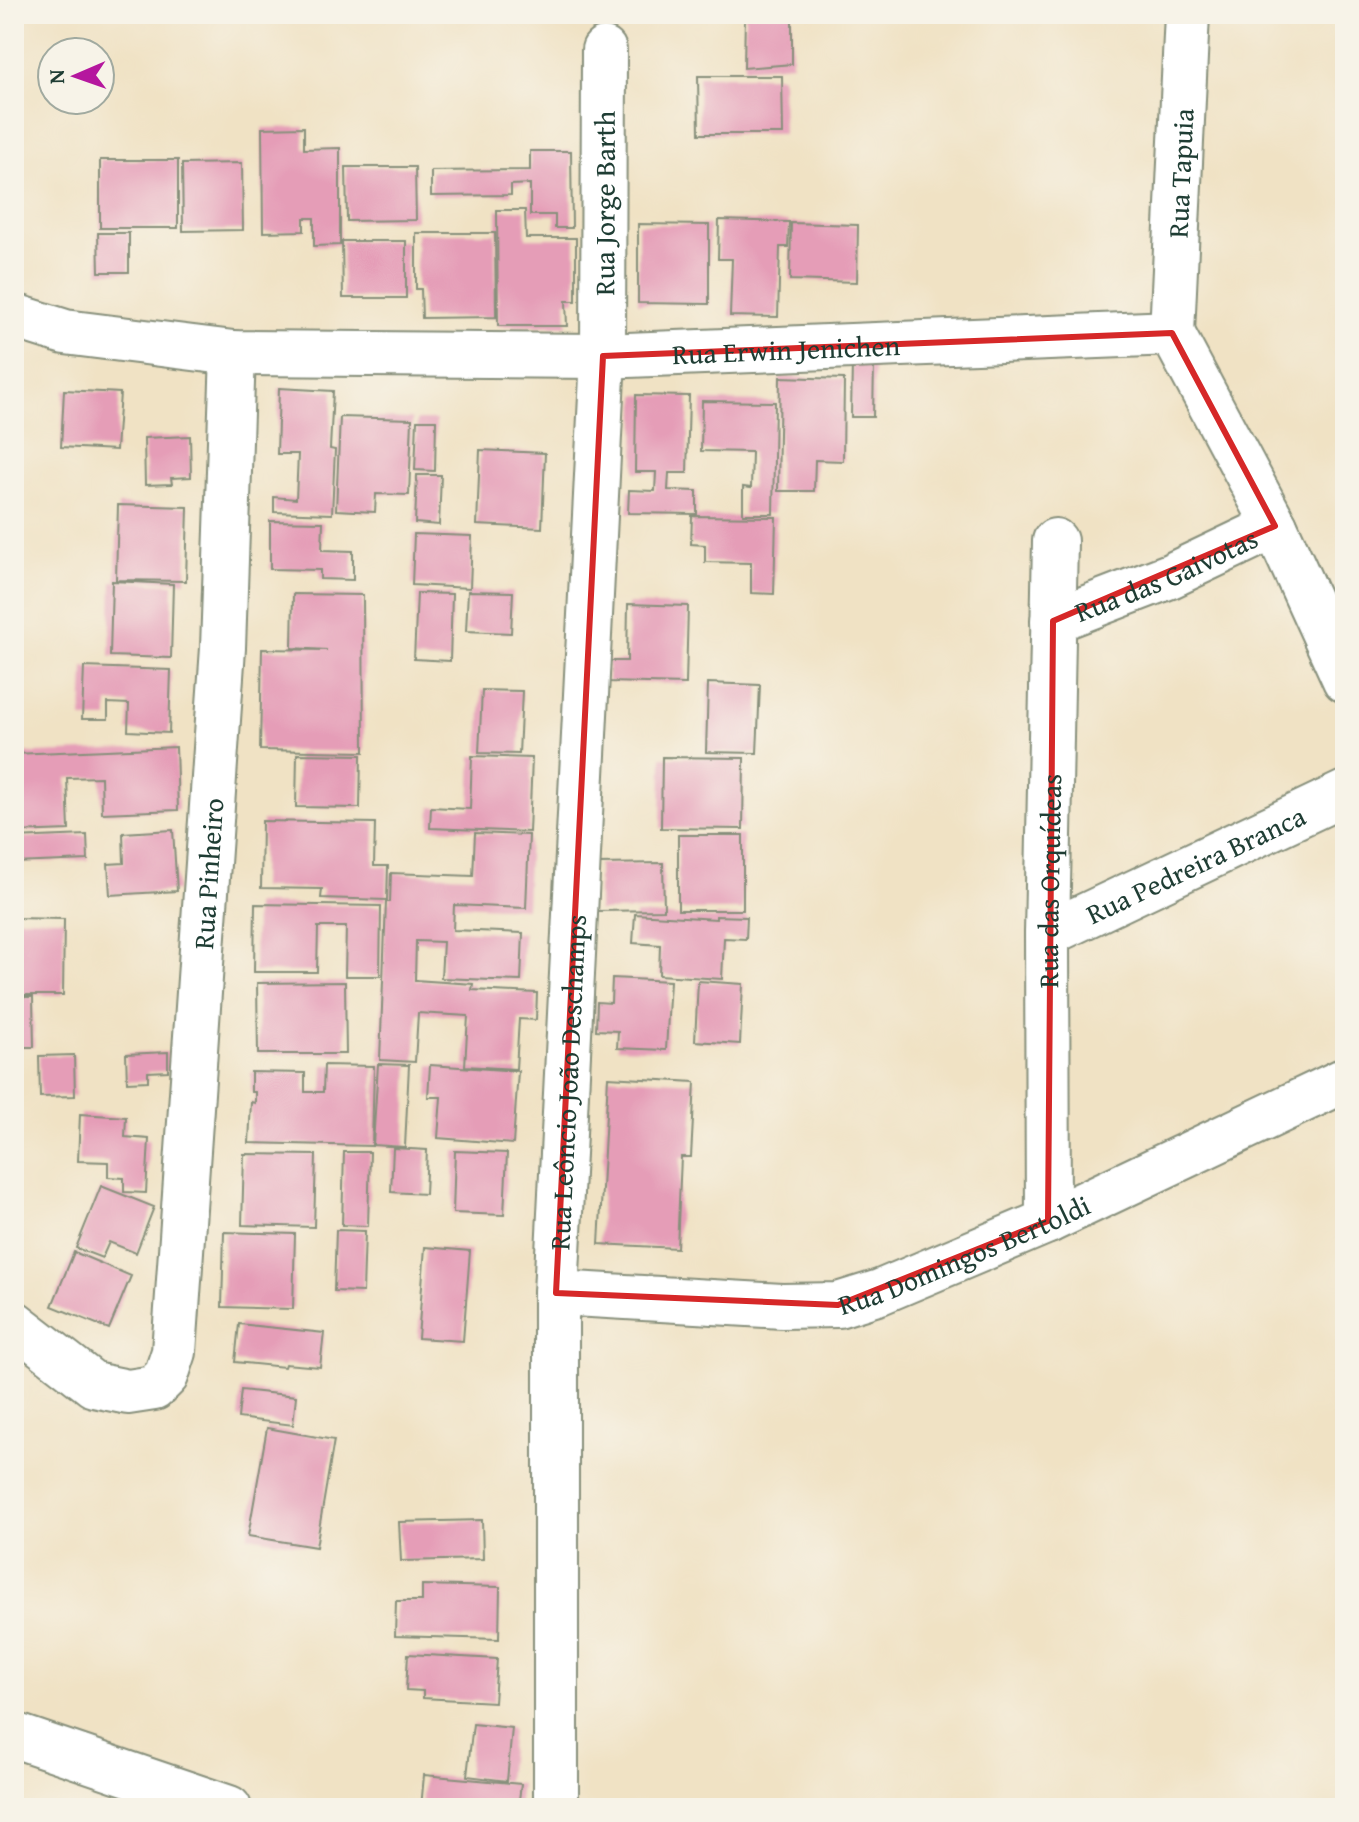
<svg xmlns="http://www.w3.org/2000/svg" width="1359" height="1822" font-family="'Gentium Book Plus',serif">
  <style>
    .building { fill: #e59db7 }
    .lines { fill: none; stroke-linecap: round; stroke-linejoin: round }
    .minor-casing { stroke: #88907c; stroke-width: 48 }
    .minor { stroke: #fff; stroke-width: 44 }
    .marked { fill: none; stroke: #d62828; stroke-width: 6; stroke-linejoin: round }
    .labels { text-anchor: middle; dominant-baseline: central; stroke-width: 7; stroke-linejoin: round; paint-order: stroke }
    .street-label { font-size: 28px; fill: #1f3d34; stroke: #f7f3e8 }
  </style>
  <rect width="100%" height="100%" fill="#f7f3e8"/>
  <filter id="ink" filterUnits="userSpaceOnUse"><feTurbulence type="fractalNoise" baseFrequency=".0125" numOctaves="2"/><feDisplacementMap in="SourceGraphic" scale="16" xChannelSelector="R" yChannelSelector="G"/><feConvolveMatrix kernelMatrix="1 2 1 2 8 2 1 2 1" color-interpolation-filters="sRGB"/></filter>
  <filter id="wash" filterUnits="userSpaceOnUse"><feTurbulence type="fractalNoise" baseFrequency=".006" numOctaves="4" result="noise"/><feDisplacementMap in="SourceGraphic" scale="32" xChannelSelector="R" yChannelSelector="G"/><feGaussianBlur stdDeviation="1.8" result="paint"/><feColorMatrix in="noise" values="0 0 0 0 0 0 0 0 0 0 0 0 0 0 0 0 0 1.4 0 .05"/><feComposite in="paint" operator="in"/></filter>
  <g filter="url(#wash)">
    <rect width="100%" height="100%" fill="#f0e2c4"/>
    <g id="blocks">
      <path class="building" d="M745,14H792V64L744,68Z
        M698,76H782L783,134H699Z
        M304,127V149L340,148V245L314,246V218H304V231L263,232L262,128Z
        M530,151H571L572,228H555V215H530V184L511,185V195L431,196V171L530,170Z
        M100,160H178V228H100Z
        M242,163L243,230L183,231L182,164Z
        M346,167H415L416,220L347,221Z
        M497,210H525L526,238H576V301H566L567,326H498Z
        M719,220L789,222L788,247H780L778,317L730,316L732,259H718Z
        M791,223L858,225L857,282L790,280Z
        M638,224L709,225V304L638,303Z
        M98,233H129V272H99Z
        M416,233H495L496,317L422,318L421,289H416Z
        M342,241H406V298H343Z
        M852,363L874,364L873,417H851Z
        M780,377L844,379L843,461L815,460L814,491H778Z
        M279,388L333,391L330,449L335,450L332,514L274,512V497L296,499L298,454H277Z
        M64,390L120,393L116,450L61,447Z
        M636,395L689,396L687,473H669L668,490L697,491V514L628,513L629,490L655,491L656,472H635Z
        M702,401L775,402L773,514H743V487L751,488L752,452L701,451Z
        M340,417L412,419L409,495L376,494L375,512L336,510Z
        M417,420H436L435,471L415,470Z
        M190,436L191,477L171,478L172,484L145,485L144,438Z
        M480,450L545,453L542,528L477,525Z
        M417,475H441L439,525L415,523Z
        M118,505L188,507L186,581L116,580Z
        M692,516L776,517L774,594L751,593V563L705,562V545L691,544Z
        M270,521L323,522L322,550L353,551V580L320,579V570L270,569Z
        M414,534L472,536L470,588L412,585Z
        M112,581L173,584L171,658L110,656Z
        M468,591L513,592L511,633L466,631Z
        M417,593L452,594L450,661L414,659Z
        M293,594L363,595L364,752L260,750L262,649L327,650L292,648Z
        M628,604L688,606L686,684L608,682V661H627Z
        M84,667L171,670L169,733L128,731L129,704L108,703V719H82Z
        M708,683L760,685L757,753L706,752Z
        M482,690L522,691L519,754L479,753Z
        M176,747L178,810L102,813L101,777L67,778L69,830L14,832V754Z
        M297,754L361,755L360,808L296,807Z
        M472,756L532,758L529,832L430,828L431,807L470,809Z
        M662,757L744,758L743,829L661,828Z
        M262,821L375,823L374,866H388L387,900L321,898L322,889L261,888Z
        M173,830L177,891L110,895L108,864L124,863L123,833Z
        M475,833L529,835L526,908L454,905L453,930L523,933L521,981L441,978L443,942L416,941L415,980L473,984L472,990L537,993L536,1020L519,1019L516,1069L465,1066L468,1016L418,1013L415,1062L380,1060L386,902H390L391,873L473,876Z
        M87,835L88,860L14,863V838Z
        M678,835H743V910H678Z
        M663,863L664,910L598,911V864Z
        M255,904L381,906L380,976H345L346,927H318L317,972H254Z
        M635,914L716,919V916L747,917L746,939L724,938L722,979L659,975L660,945L633,943Z
        M14,918L64,919L63,995H14Z
        M612,978L670,981L666,1050L617,1048L618,1031L596,1030L597,1002L611,1003Z
        M698,981L743,984L740,1044L695,1041Z
        M345,982L346,1054H258L257,983Z
        M14,997H33L34,1047H14Z
        M168,1052V1071L148,1072V1081L127,1082L126,1054Z
        M74,1055L75,1096L40,1097L39,1056Z
        M378,1064L409,1065L405,1147L373,1145Z
        M324,1065L374,1066L372,1146L249,1143L251,1102L255,1103V1092H251V1072L305,1073V1092H323Z
        M430,1065L518,1071L513,1144L438,1138L441,1097H428Z
        M608,1077L695,1082L691,1157H681L677,1248L599,1244Z
        M80,1114L126,1117L125,1137L149,1139L146,1193L124,1192V1178L108,1177V1162L78,1161Z
        M393,1148L427,1150L425,1194L391,1192Z
        M455,1151L507,1153L504,1215L453,1213Z
        M344,1152H370L368,1226L342,1225Z
        M244,1154L316,1155L314,1227L242,1225Z
        M101,1186L154,1207L136,1253L109,1242L102,1258L76,1248Z
        M336,1230L365,1231L363,1292L334,1291Z
        M224,1232L295,1234L293,1309L222,1307Z
        M425,1247L470,1251L463,1341L418,1338Z
        M74,1252L131,1276L109,1329L52,1306Z
        M239,1324L324,1333L320,1367L285,1364L284,1367L235,1362Z
        M241,1390L296,1396L293,1425L238,1418Z
        M267,1428L334,1440L316,1547L248,1536Z
        M482,1520L483,1559L401,1561L399,1522Z
        M422,1585L500,1587L499,1639L395,1636L396,1601H422Z
        M408,1654L497,1659L494,1702L423,1698V1691L406,1690Z
        M473,1724L512,1728L507,1781L467,1776Z
        M424,1775L521,1784L518,1808H421Z"/>
    </g>
  </g>
  <g filter="url(#ink)">
    <use href="#blocks" fill-opacity="0" stroke="#88907c" stroke-width="2"/>
    <g class="lines">
      <g class="minor-casing">
        <g id="minor">
          <path id="s1" d="M14,316L65,332L233,353L603,356L1172,333L1275,526L1345,680"/>
          <path id="s2" d="M1172,333L1187,14"/>
          <path id="s3" d="M1053,621L1170,576L1275,526"/>
          <path id="s4" d="M1047,934L1345,793"/>
          <path id="s5" d="M1048,1221L1047,934L1055,541"/>
          <path id="s6" d="M556,1293L782,1306L838,1305L880,1292L1048,1221L1345,1080"/>
          <path id="s7" d="M14,1323L94,1385L128,1392L154,1388L166,1376L174,1352L223,648L233,353"/>
          <path d="M14,1735L229,1808"/>
          <path id="s8" d="M556,1808V1293L603,356L604,50"/>
        </g>
      </g>
      <use href="#minor" class="minor"/>
    </g>
  </g>
  <path class="marked" d="M1172,333L1275,526L1053,621L1048,1221L838,1305L556,1293L603,356Z"/>
  <g class="labels">
    <g class="street-label">
      <text stroke="none"><textPath href="#s2" startOffset="160">Rua Tapuia</textPath></text>
      <text stroke="none"><textPath href="#s8" startOffset="1606">Rua Jorge Barth</textPath></text>
      <text stroke="none"><textPath href="#s1" startOffset="776">Rua Erwin Jenichen</textPath></text>
      <text stroke="none"><textPath href="#s3" startOffset="122">Rua das Gaivotas</textPath></text>
      <text stroke="none"><textPath href="#s4" startOffset="164">Rua Pedreira Branca</textPath></text>
      <text stroke="none"><textPath href="#s7" startOffset="684">Rua Pinheiro</textPath></text>
      <text stroke="none"><textPath href="#s5" startOffset="340">Rua das Orquídeas</textPath></text>
      <text stroke="none"><textPath href="#s8" startOffset="726">Rua Leôncio João Deschamps</textPath></text>
      <text stroke="none"><textPath href="#s6" startOffset="418">Rua Domingos Bertoldi</textPath></text>
    </g>
  </g>
  <rect width="1359" height="1822" fill="none" stroke="#f7f3e8" stroke-width="48"/>
  <g transform="translate(76 76) rotate(268)"><circle r="38" fill="#f7f3e8" stroke="#a1aaa0" stroke-width="2"/>
  <path d="M0-6L14 30L0 20L-14 30Z" fill="#b5179e"/>
  <text y="-12" font-size="22" font-weight="bold" text-anchor="middle" fill="#1f3d34">N</text>
  </g>
</svg>
